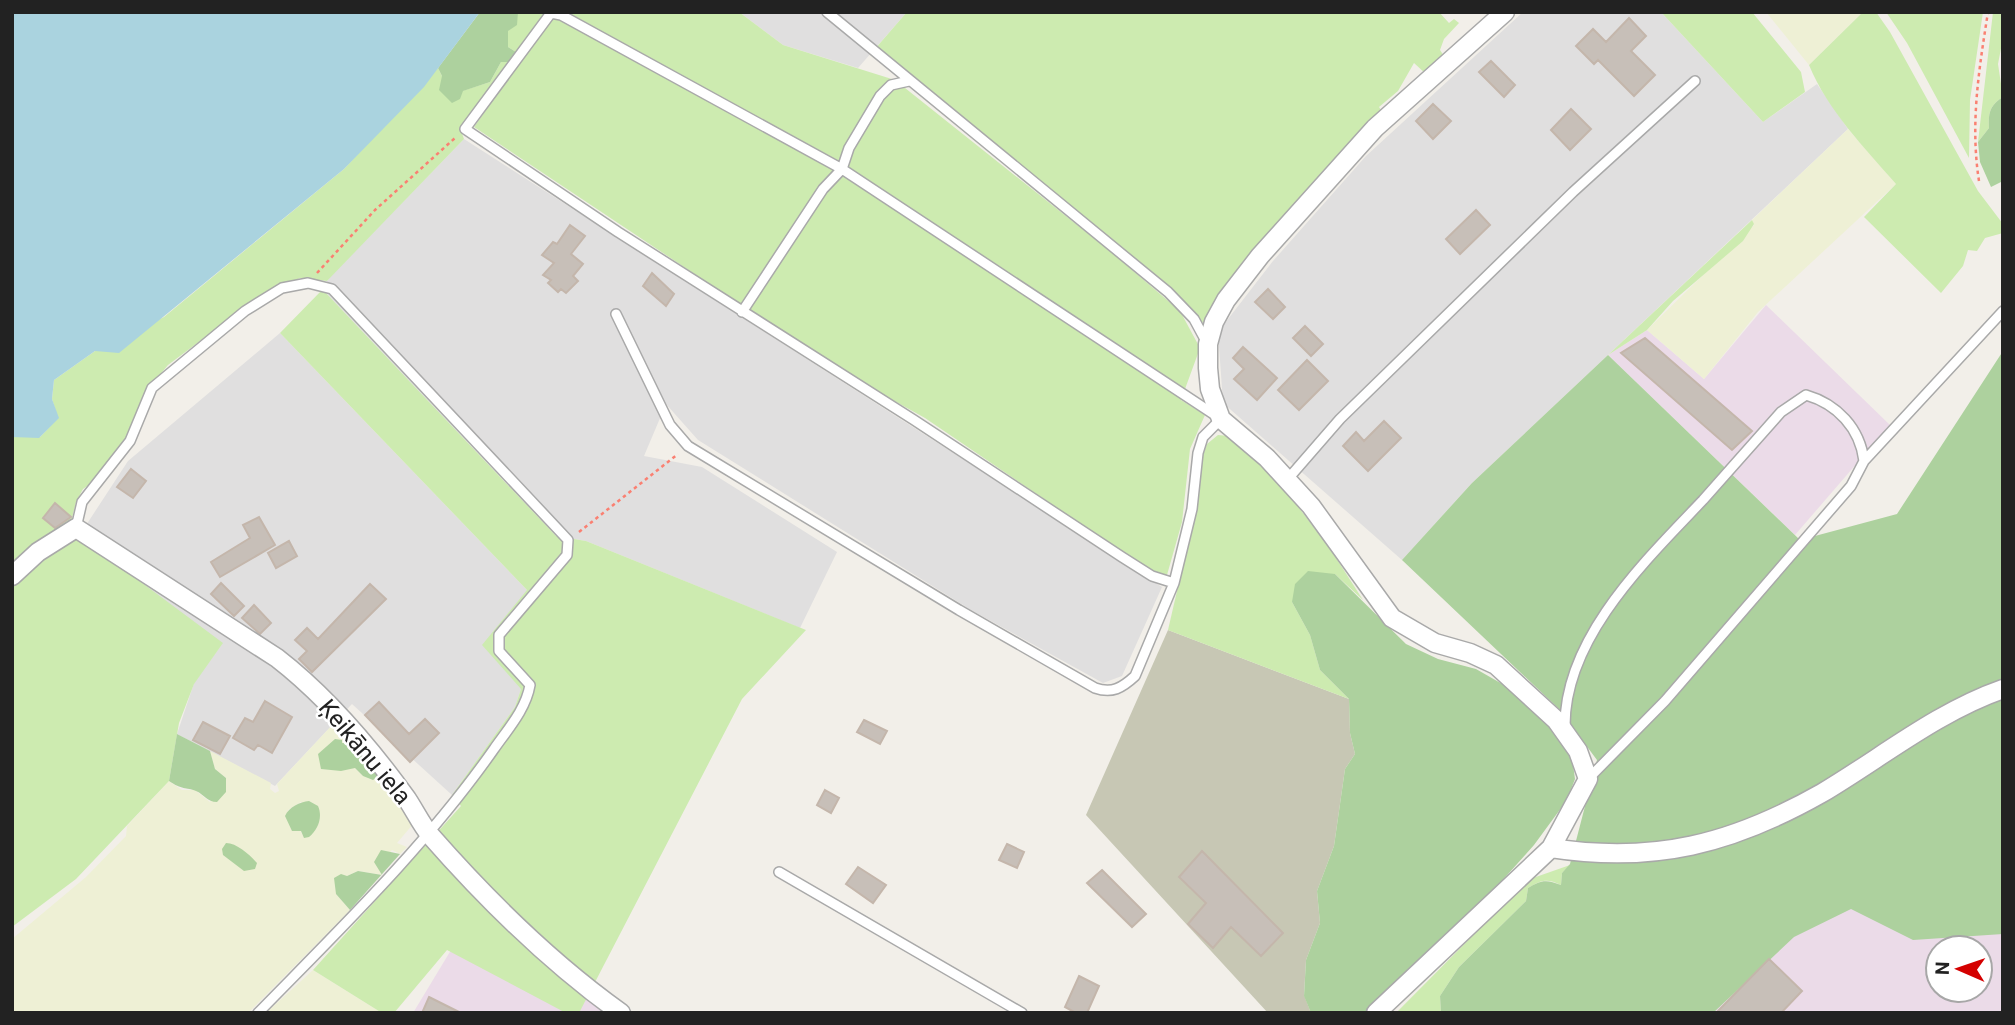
<svg xmlns="http://www.w3.org/2000/svg" width="2015" height="1025" font-family="Roboto,sans-serif">
  <style>
    .residential { fill: #e0dfdf }
    .industrial { fill: #ebdbe8; fill-rule: evenodd }
    .construction { fill: #c7c7b4 }
    .farmland { fill: #eef0d5; fill-rule: evenodd }
    .grass { fill: #cdebb0 }
    .forest { fill: #add19e }
    .water { fill: #aad3df }
    .building { fill: #c7bfb8; stroke: #c4b6ab; stroke-width: 2 }
    .lines { fill: none; stroke-linecap: round; stroke-linejoin: round }
    .lane-casing { stroke: #a9a9a9; stroke-width: 12 }
    .street-casing { stroke: #a9a9a9; stroke-width: 21 }
    .path { stroke: #fa8072; stroke-width: 2.5; stroke-dasharray: 3.5 3.5; stroke-linecap: butt }
    .lane { stroke: #fff; stroke-width: 9 }
    .street { stroke: #fff; stroke-width: 18 }
    .labels { text-anchor: middle; dominant-baseline: central; stroke-width: 5; stroke-linejoin: round; paint-order: stroke }
    .street-label { font-size: 24px; fill: #222; stroke: #fff }
  </style>
  <rect width="100%" height="100%" fill="#f2efe9"/>
  <path class="residential" d="M739,12H907L858,68L783,45Z
    M1523,12H1661L1763,122L1817,84L1848,129L1472,483L1402,560L1223,403L1218,332L1273,261L1366,156Z
    M464,139L1162,587L1122,676L1103,683L971,610L698,440L666,404L644,456L702,467L837,552L800,628L586,541L556,536L326,293L321,291L329,278Z
    M280,333L527,590L521,689L515,707L452,795L352,704L275,786L177,734L194,683L222,644L79,536L128,461Z"/>
  <path class="industrial" d="M1766,305L1890,425L1795,535L1608,355L1647,330L1704,379Z
    M1855,851L2003,891V1013H1704ZM1938,948H1980V990H1938Z
    M480,902L614,1013H413Z"/>
  <path class="construction" d="M1168,630L1349,699L1350,733L1355,754L1345,769L1334,846L1317,891L1320,923L1306,960L1304,995L1311,1013H1268L1086,815Z"/>
  <path class="farmland" d="M1766,12H1863L1809,65Z
    M1848,129L1896,184L1758,312L1704,379L1647,330L1754,225L1752,220Z
    M334,723L353,742L342,743L336,739L355,768L363,776L381,774L414,823L397,843L407,847L400,854L392,850L378,866L382,875L358,871L347,876L336,894L350,910L248,1013H12V939L86,877L126,836L127,826L169,781L182,790H195L210,802L226,778L215,769L210,751L271,783L270,789L275,793L279,791L277,784ZM301,802L320,818L304,837L288,810Z
    M313,970L382,1013H266Z"/>
  <path class="grass" d="M518,12H546L516,52L508,47V31Z
    M555,12H739L783,45L895,80L1111,252L1180,311L1200,348L1181,400L1205,415L1190,449L1182,522L1167,575L1150,571L925,418L837,369L474,127Z
    M907,12H1439L1449,23L1454,19L1459,23L1444,39L1440,50L1444,56L1426,74L1414,63L1398,91L1379,107L1383,113L1205,325L1194,313L874,50Z
    M1661,12H1752L1801,72L1805,92L1763,122Z
    M1863,12H1876L1890,32L1978,191L2003,224V233L1985,238L1977,251L1968,250L1963,266L1941,293L1864,217L1896,184C1864,147 1828,111 1809,65Z
    M1886,12H1983L1970,100L1969,158L1907,43Z
    M1993,12H2003V38L1998,64L2003,97C1990,105 1988,113 1989,128L1978,142Z
    M501,62H509L460,128L464,139L327,281L300,278L260,296L168,365L143,395L131,433L96,480L83,489L76,502L70,526L12,573V437H40L58,418L52,399L54,380L95,351L164,317L344,169L438,68L442,76L462,91L490,82Z
    M1752,220L1754,224L1743,241L1673,301L1647,330L1608,355Z
    M321,291L326,293L556,536L586,541L806,630L742,699L579,1013H566L447,950L394,1013H382L313,970L461,806L452,795L515,707L521,689L482,645L527,590L280,333Z
    M1218,435L1229,436L1277,479L1329,547L1363,600L1335,574L1292,602L1310,635L1320,670L1349,699L1168,630L1199,496L1202,458L1207,444Z
    M79,536L223,643L194,684L179,723L169,781L76,879L12,927V588L46,555Z
    M1570,865L1562,873L1561,885C1547,878 1541,880 1528,888L1526,901L1459,967L1440,996L1441,1013H1396L1520,888L1533,878Z"/>
  <path class="forest" d="M480,12H518L517,25L508,31V47L516,52L509,62H501L490,82L463,91L460,99L452,103L439,90L442,76L438,68Z
    M2003,97V181L1991,187L1980,162L1978,142L1989,128C1988,113 1990,105 2003,97Z
    M2003,351V934L1913,940L1851,909L1794,937L1713,1013H1441L1440,996L1459,967L1526,901L1528,888C1541,880 1546,879 1561,885L1562,873L1570,864L1597,760L1559,709L1402,560L1472,483L1608,355L1800,540L1897,514Z
    M1308,571L1335,574L1406,644L1438,659L1476,669L1504,685L1555,730L1572,757L1575,779L1567,800L1534,845L1465,922L1364,1013H1311L1304,996L1306,960L1320,923L1317,891L1334,846L1345,769L1355,754L1350,733L1349,699L1320,670L1310,635L1292,602L1295,584Z
    M177,734L210,751L215,769L226,778V792L217,802C207,802 205,795 196,791C186,787 182,790 169,781Z
    M335,739L342,740V743L353,742L381,774L373,780L363,776L355,768L341,771L321,769L318,754Z
    M309,801L318,806C323,817 318,830 309,837L304,838L301,831H292L285,816C289,807 300,802 309,801Z
    M226,843C237,843 250,855 257,863L255,869L244,871L223,855L222,849Z
    M381,850L400,854L350,910L336,894L334,878L341,874L347,876L358,871L382,875L374,862Z"/>
  <path class="water" d="M12,12H480L424,87L344,169L119,353L95,351L54,380L52,399L59,418L39,438L12,437Z"/>
  <path class="building" d="M1629,18L1646,36L1631,51L1655,75L1634,96L1598,60L1594,64L1576,46L1593,29L1606,42Z
    M1491,61L1515,85L1504,97L1479,72Z
    M1433,104L1451,121L1433,139L1416,121Z
    M1571,109L1591,129L1570,150L1551,130Z
    M1476,210L1490,225L1460,254L1446,239Z
    M570,225L585,236L571,254L583,264L573,276L578,281L566,293L561,289L558,292L548,283L551,280L543,275L554,263L542,255L553,242L557,244Z
    M652,273L674,294L666,306L643,286Z
    M1268,289L1285,307L1273,319L1255,302Z
    M1305,326L1323,344L1311,356L1293,338Z
    M1645,338L1752,431L1732,450L1621,353Z
    M1243,347L1277,378L1257,400L1234,379L1244,369L1233,358Z
    M1307,360L1328,381L1299,410L1278,390Z
    M1384,421L1401,438L1368,471L1343,446L1356,432L1364,441Z
    M131,469L146,481L133,498L117,487Z
    M55,503L71,517L55,528L43,518Z
    M259,517L275,545L220,577L211,562L250,538L243,525Z
    M289,541L297,556L276,568L268,553Z
    M221,583L244,606L234,616L211,594Z
    M370,584L386,599L312,672L299,659L307,651L295,640L307,628L318,639Z
    M254,605L271,623L260,634L242,618Z
    M265,701L292,717L272,753L258,745L254,750L233,738L245,718L253,722Z
    M379,702L409,734L425,719L439,733L410,762L365,715Z
    M864,720L887,731L880,744L857,732Z
    M203,722L230,736L220,754L193,740Z
    M825,790L839,798L831,813L817,805Z
    M1007,844L1024,852L1017,868L999,860Z
    M1202,851L1283,933L1261,956L1231,927L1213,948L1188,924L1206,903L1179,877Z
    M858,867L886,885L873,903L846,884Z
    M1102,870L1146,914L1132,927L1087,883Z
    M1769,959L1802,991L1781,1013H1716Z
    M1079,976L1099,986L1087,1013H1076L1065,1007Z
    M429,997L461,1013H422Z"/>
  <g class="lines">
    <g class="lane-casing">
      <path id="lane" d="M827,12L1168,292L1194,319L1207,343
        M742,312L823,189L842,169L849,148L880,96L891,85L909,81
        M616,314L670,425L688,446L959,610L1095,688C1112,694 1122,688 1135,676L1174,583L1192,509L1198,453L1203,437L1221,419L842,169L561,15L551,13L465,129L618,232L914,420L1122,557L1152,576L1174,583
        M1287,480L1340,419L1573,192L1695,81
        M76,528L82,502L130,441L152,388L245,311L282,288L308,283L332,289L568,540L567,555L499,635V651L530,685C526,709 508,729 494,749C426,846 340,929 258,1013
        M1565,727C1564,638 1646,560 1703,500C1729,471 1755,441 1781,412L1806,395C1837,404 1860,428 1864,461
        M1588,779L1665,701L1851,486L1864,461L2003,311
        M779,872L1022,1013"/>
    </g>
    <g class="street-casing">
      <path id="street" d="M12,576L38,552L76,528L277,658C326,696 371,749 407,799C415,811 421,824 430,835C487,900 551,963 621,1013
        M1551,848C1654,864 1732,844 1822,793C1881,758 1937,712 2003,689
        M1376,1013L1551,848L1588,779L1578,751L1556,720L1496,665L1470,653L1435,643L1392,618L1311,506L1267,458L1221,419L1210,389L1208,368V344L1214,322L1226,300L1260,256L1375,128L1505,12"/>
    </g>
    <path class="path" d="M1979,181C1970,124 1979,69 1988,12
      M317,273L375,210L455,138
      M579,532L678,454"/>
    <use href="#lane" class="lane"/>
    <use href="#street" class="street"/>
  </g>
  <g class="labels">
    <g class="street-label">
      <text transform="translate(365 752) rotate(50)">Ķeikānu iela</text>
    </g>
  </g>
  <rect width="2015" height="1025" fill="none" stroke="#222222" stroke-width="28"/>
  <g transform="translate(1959 969) rotate(272)"><circle r="33" fill="#ffffff" stroke="#a7a7a7" stroke-width="2"/>
  <path d="M0-5L12 26L0 18L-12 26Z" fill="#d40000"/>
  <text y="-10" font-size="19" font-weight="bold" text-anchor="middle" fill="#222222">N</text>
  </g>
</svg>
